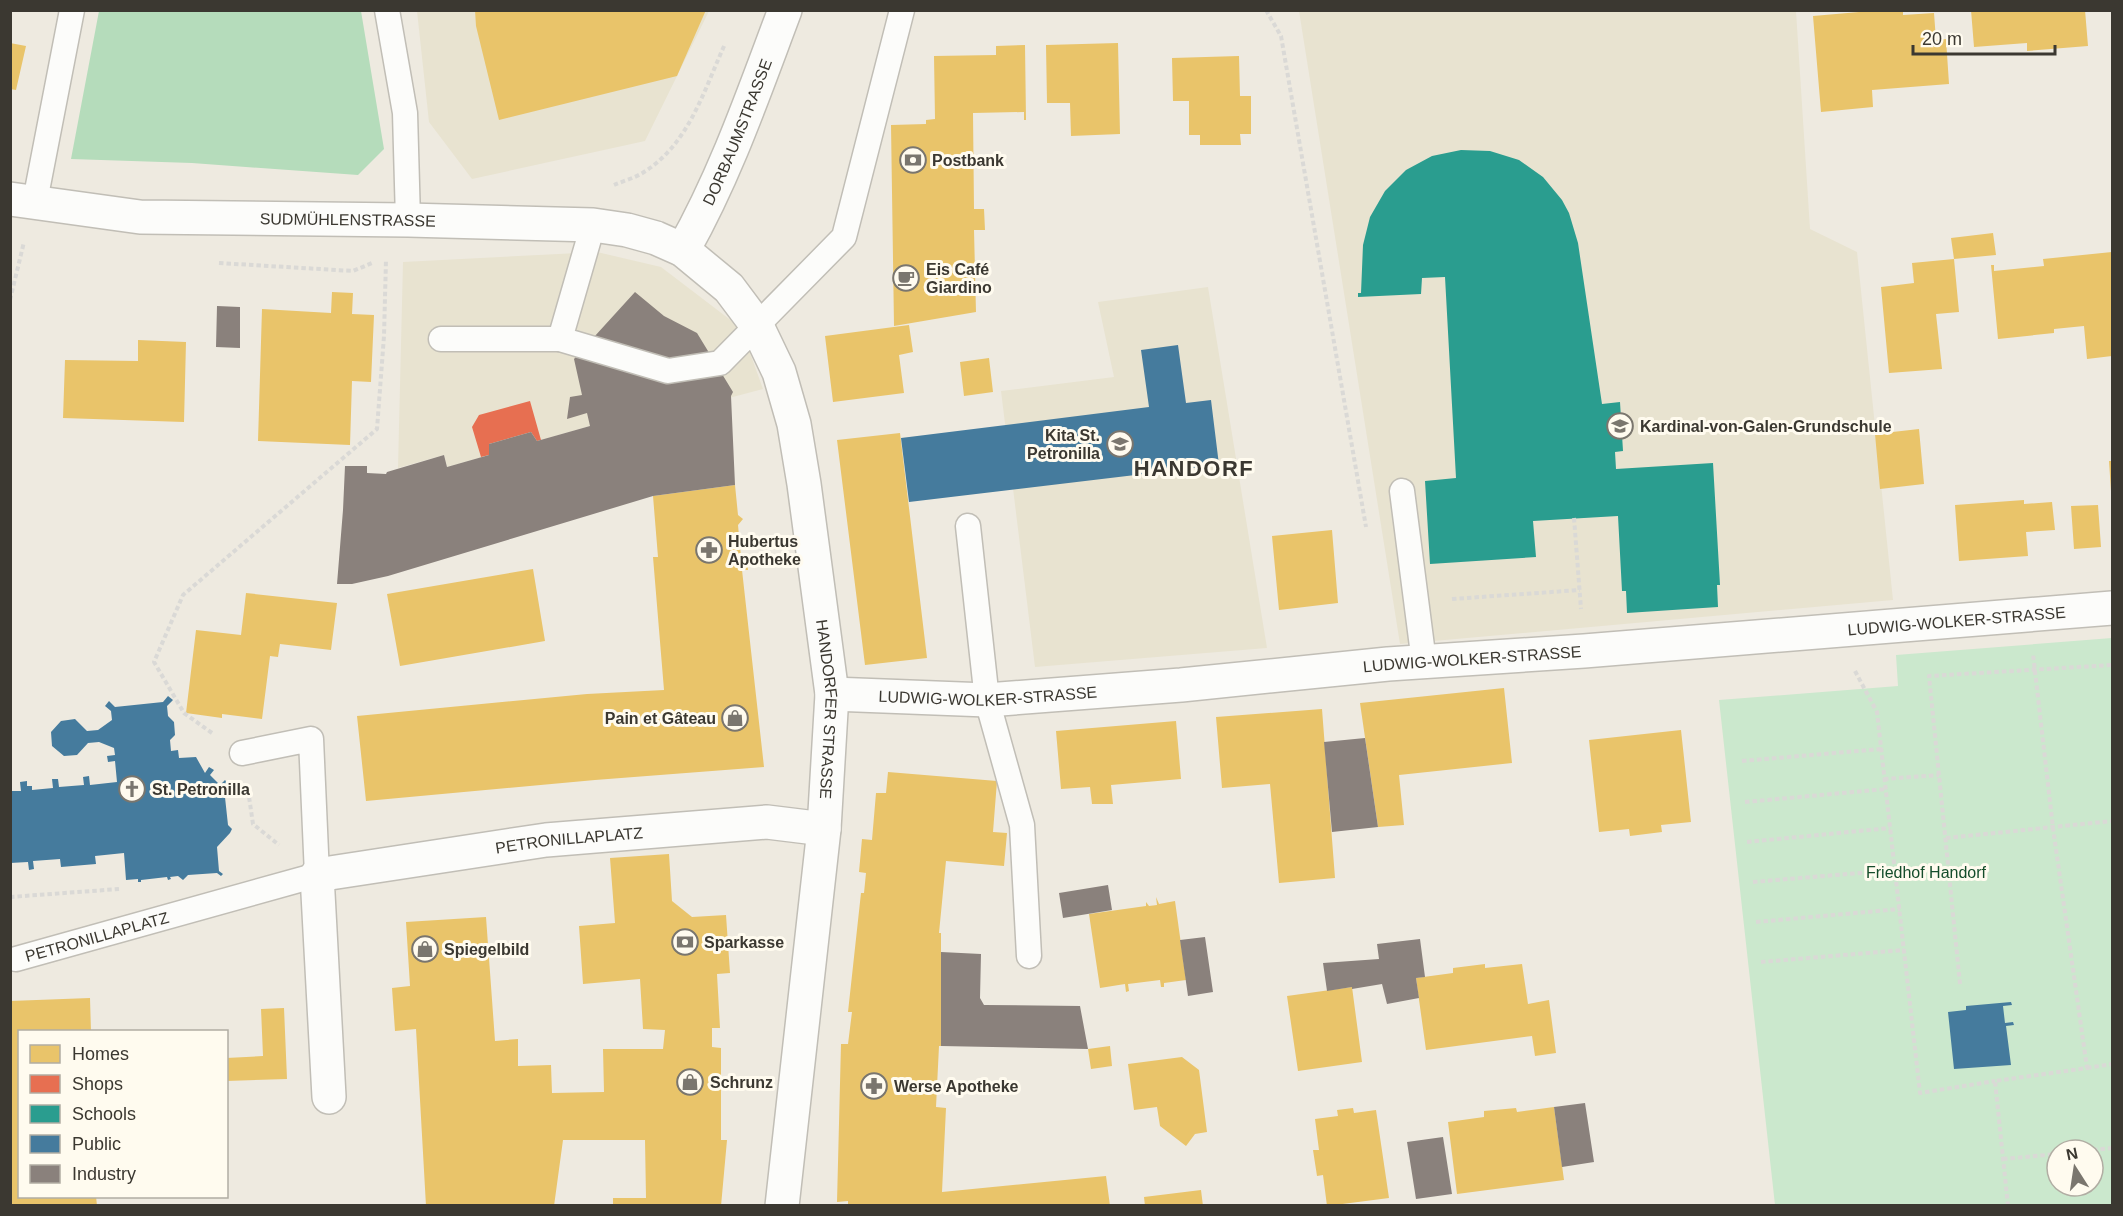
<svg xmlns="http://www.w3.org/2000/svg" width="2123" height="1216" font-family="Arial,sans-serif">
  <style>
    .built { fill: #e8e3d0 }
    .green { fill: #cbe8cd; fill-rule: evenodd }
    .forest { fill: #b5dcbb }
    .homes { fill: #e9c46a }
    .shops { fill: #e76f51 }
    .schools { fill: #2a9d8f }
    .public { fill: #457b9d }
    .industry { fill: #8a817c }
    .lines { fill: none; stroke-linecap: round; stroke-linejoin: round }
    .service-casing { stroke: #c1beb6; stroke-width: 27 }
    .minor-casing { stroke: #c1beb6; stroke-width: 36 }
    .tertiary-casing { stroke: #c1beb6; stroke-width: 36 }
    .path { stroke: #dad9d6; stroke-width: 4; stroke-dasharray: 4.5 3; stroke-linecap: butt }
    .service { stroke: #fcfcfa; stroke-width: 24 }
    .minor { stroke: #fcfcfa; stroke-width: 33 }
    .tertiary { stroke: #fcfcfa; stroke-width: 33 }
    .labels { text-anchor: middle; dominant-baseline: central; stroke-width: 6; stroke-linejoin: round; paint-order: stroke }
    .street-label { font-size: 16px; fill: #3b3831; stroke: #fffbef }
    .poi-label { font-size: 16px; font-weight: bold; fill: #3b3831; stroke: #fffbef; text-anchor: start }
    .park-label { font-size: 16px; fill: #154d2b; stroke: #fffbef }
    .district-label { font-size: 22px; font-weight: bold; letter-spacing: 1.5px; fill: #3b3831; stroke: #fffbef }
  </style>
  <rect width="100%" height="100%" fill="#eeeae0"/>
  <path class="built" d="M417,11H709L645,141L472,179L429,122Z
    M1299,11H1796L1810,229L1857,252L1893,600L1400,644Z
    M597,252L661,267L741,328L763,389L657,417L590,426L447,467L444,455L398,468L403,262Z
    M1208,287L1267,648L1035,667L1001,391L1114,377L1098,302Z"/>
  <path class="green" d="M2112,638V1205H1775L1719,700L1898,686L1896,655ZM2057,1150H2093V1186H2057Z"/>
  <path class="forest" d="M99,11H361L384,149L358,175L192,163L71,159Z"/>
  <path class="homes" d="M475,10H706L677,76L499,120L476,26Z
    M1882,10H1903V15L1934,13L1936,40L1946,39L1949,84L1872,90L1873,107L1821,112L1813,16Z
    M1971,10H2085L2088,46L2027,51V43L1974,47Z
    M10,43L26,46L16,90L10,89Z
    M1118,43L1120,134L1071,136L1070,103H1047L1046,45Z
    M1025,45L1026,120H1024V112L973,113L974,209H984L985,230H974L976,312L894,326L891,125L926,124V120L935,119L934,56L996,55V46Z
    M1239,56L1240,96H1251V134H1240L1241,145H1200V135H1189V101H1173L1172,58Z
    M1993,233L1996,255L1954,259L1951,238Z
    M2112,252V356L2087,359L2084,326L2054,329V333L1998,339L1991,265H1994V271L2044,266L2043,259Z
    M1954,259L1959,312L1936,314L1942,369L1889,373L1881,287L1914,283L1912,263Z
    M332,292L353,293L352,314L374,315L371,382L352,381L350,445L258,441L262,309L331,313Z
    M909,325L913,352L899,355L904,393L833,402L825,336Z
    M138,340L186,342L184,422L63,418L65,360L138,361Z
    M989,358L993,392L964,396L960,362Z
    M1919,429L1924,484L1880,489L1875,434Z
    M900,433L927,658L865,665L837,440Z
    M2109,461H2112V491H2111Z
    M735,485L738,515L743,519L738,525L741,557L747,556L748,570H742L764,767L595,780L366,801L357,716L587,694L664,690L653,557H658L653,496Z
    M2024,500V504L2052,502L2055,530L2026,532L2028,556L1959,561L1955,505Z
    M2098,505L2101,547L2074,549L2071,506Z
    M1332,530L1338,603L1279,610L1272,536Z
    M533,569L545,641L400,666L387,594Z
    M246,593L337,603L331,650L280,644L278,657L270,656L262,719L222,714V718L186,713L196,630L241,635Z
    M1504,688L1512,763L1399,775L1404,825L1378,827L1360,703Z
    M1322,709L1335,878L1279,883L1270,784L1222,788L1216,717Z
    M1176,721L1181,779L1111,785L1113,804H1092L1090,787L1061,789L1056,731Z
    M1681,730L1691,822L1661,825L1662,832L1630,836L1629,829L1599,832L1589,740Z
    M888,772L997,781L993,832L1007,833L1004,866L946,861L939,933H941V1046H939L936,1107L946,1108L942,1192L1106,1176L1110,1206H848V1201L837,1202L841,1044H848L852,1012H848L861,893H864L866,873L859,872L862,839L872,840L876,793H886Z
    M669,854L672,901L692,917L726,915L730,973L717,974L720,1028H712V1047L721,1048V1140H727L721,1206H613V1198H646L645,1140H563L554,1206H426L416,1029L395,1031L392,988L410,986L406,922L486,917L495,1041L518,1039V1066L551,1065L552,1093L604,1092L603,1049H663L665,1030L643,1029L640,979L583,984L579,926L615,923L610,858Z
    M1156,897L1159,904L1175,901L1186,980L1164,983V987H1161L1160,980L1128,984L1129,991L1126,992L1125,984L1100,988L1089,914L1146,906V902L1149,906L1157,905Z
    M1485,964V968L1522,964L1528,1004L1549,1000L1556,1053L1535,1056L1532,1036L1426,1050L1416,978L1453,973V968Z
    M1352,987L1362,1062L1298,1071L1287,996Z
    M90,998L91,1032H20V1196H96L97,1206H10V1001Z
    M284,1008L287,1079L226,1081V1058L263,1056L261,1009Z
    M1110,1046L1112,1066L1091,1069L1088,1049Z
    M1182,1057L1199,1070L1207,1132L1195,1134L1186,1146L1160,1126L1157,1107L1134,1110L1128,1064Z
    M1554,1107L1564,1180L1457,1194L1448,1122L1484,1117V1111L1516,1108L1517,1112Z
    M1353,1108L1354,1113L1376,1110L1389,1198L1327,1206L1323,1175L1317,1176L1313,1150H1319L1315,1119L1338,1116L1337,1110Z
    M1201,1190L1203,1206H1145L1144,1197Z"/>
  <path class="shops" d="M530,401L541,440L537,441L531,432L489,444V455L481,457L472,427L479,415Z"/>
  <path class="schools" d="M1461,150L1490,151L1519,160L1543,177L1562,200L1569,213L1578,243L1602,404L1620,402L1623,451L1615,452L1616,469L1713,463L1720,585H1717L1718,607L1627,613L1626,591H1622L1618,516L1533,521L1536,557L1430,564L1425,481L1456,478L1445,277L1422,278L1421,294L1358,297V293H1361L1363,245L1370,217L1385,191L1406,170L1432,156Z"/>
  <path class="public" d="M1178,345L1186,403L1211,400L1219,465L909,502L901,438L1149,407L1141,350Z
    M168,696L173,700L167,706L168,716L174,722L175,735L170,740L171,751L178,750L179,758L196,757L205,773L209,767L214,770L210,775L220,785L225,780L228,784L224,788L228,825L232,829L230,833L217,847L219,871L223,874L221,876L217,873L188,875L183,880L178,876L170,877L171,879L168,880L167,877L141,880V882H138V879L126,880L124,853L95,856L96,864L61,867L60,859L33,861L34,869L29,870L28,862L10,863V791H21L20,782L27,781V786H32V790L53,788L52,779H58L59,787L84,785L83,777L89,776L90,785L117,782L115,761L108,762L107,756L115,755L114,748L99,742L88,743L77,755L64,756L52,746L51,732L61,721L75,719L87,731L98,730L112,720L111,711L105,706L109,701L115,707L163,702Z
    M2011,1002L2012,1005L2003,1006L2005,1023L2013,1022L2014,1025L2006,1026L2011,1065L1954,1069L1948,1012L1966,1010V1006Z"/>
  <path class="industry" d="M635,292L664,316L697,333L733,392L731,396L735,485L653,496L388,576L352,584H337L343,510L345,466H367V473L386,474L387,472L444,455L447,467L489,455V444L531,432L537,441L590,426L587,413L567,419L570,397L582,395L574,359Z
    M217,306L240,307V348L216,347Z
    M1365,738L1378,827L1332,832L1324,742Z
    M1108,885L1112,910L1063,918L1059,893Z
    M1205,937L1213,992L1188,996L1180,940Z
    M1420,939L1425,977L1416,978L1419,998L1387,1004L1382,984L1352,989V987L1327,991L1323,963L1379,959L1377,944Z
    M941,952L981,954L980,998L984,1005L1080,1006L1088,1049L941,1046Z
    M1585,1103L1594,1162L1562,1167L1554,1107Z
    M1443,1137L1452,1194L1416,1199L1407,1142Z"/>
  <g class="lines">
    <g class="service-casing">
      <g id="service">
        <path d="M387,10L405,113L408,220"/>
        <path d="M35,201L72,10"/>
        <path d="M593,225L560,339L668,371L720,363L844,237L902,10"/>
        <path d="M441,339H560"/>
        <path d="M1402,491L1424,662"/>
        <path d="M968,526L987,700L1022,825L1029,956"/>
        <path id="s1" d="M16,959L317,875L311,739L242,753"/>
      </g>
    </g>
    <g class="minor-casing">
      <g id="minor">
        <path id="s2" d="M832,694L987,700L1181,685L1388,664L1584,651L2112,608"/>
        <path id="s3" d="M329,1097L317,875L546,840L767,822L824,829"/>
      </g>
    </g>
    <g class="tertiary-casing">
      <g id="tertiary">
        <path id="s4" d="M10,199L140,217L408,220L593,225L627,230L656,238L683,250L729,288L756,324L779,372L794,424L804,484L832,694L824,829L782,1206"/>
        <path id="s5" d="M683,250C726,174 754,92 785,10"/>
      </g>
    </g>
    <path class="path" d="M1266,10L1281,36L1366,527
      M614,185C623,181 635,178 644,172C689,144 704,90 725,44
      M219,263L353,271L372,263
      M10,300L24,242
      M1574,518L1581,609
      M1452,599L1580,590
      M1855,671L1877,712L1920,1093L1995,1081
      M212,733L184,713L154,662L183,595L377,429L384,336L386,259
      M1742,761L1881,749
      M1884,779L1939,775
      M248,790L253,824L279,845
      M1745,802L1886,789
      M1946,838L2112,821
      M1747,842L1890,828
      M1753,882L1895,870
      M10,897L119,889
      M1756,922L1900,909
      M1761,962L1904,950
      M1960,984L1929,676L2112,665
      M2087,1068L2112,1064
      M2093,1150L2112,1148
      M2003,1159L2057,1154
      M2008,1206L1995,1081L2087,1068L2053,828L2033,654"/>
    <use href="#service" class="service"/>
    <use href="#minor" class="minor"/>
    <use href="#tertiary" class="tertiary"/>
  </g>
  <defs>
    <g id="bank-ring" transform="scale(1.35)"><circle r="9.5" fill="#fffbef" stroke="#7a766e" stroke-width="1.5"/><path d="M-6-4H6V4H-6ZM0-2.3a2.3 2.3 0 1 0 0 4.6a2.3 2.3 0 1 0 0-4.6Z" fill="#7a766e"/></g>
    <g id="cafe-ring" transform="scale(1.35)"><circle r="9.5" fill="#fffbef" stroke="#7a766e" stroke-width="1.5"/><path d="M-5.5-4.5H6V0H3Q3 3.5 0 3.5H-2.5Q-5.5 3.5-5.5 0ZM3-3.2v2h1.7v-2ZM-6 4.5H4V6H-6Z" fill="#7a766e"/></g>
    <g id="school-ring" transform="scale(1.35)"><circle r="9.5" fill="#fffbef" stroke="#7a766e" stroke-width="1.5"/><path d="M0-5L7-2L0 1L-7-2ZM-4 1L0 2.5L4 1V4Q0 6-4 4Z" fill="#7a766e"/></g>
    <g id="pharmacy-ring" transform="scale(1.35)"><circle r="9.5" fill="#fffbef" stroke="#7a766e" stroke-width="1.5"/><path d="M-2-6h4v4h4v4h-4v4h-4v-4h-4v-4h4Z" fill="#7a766e"/></g>
    <g id="shop-ring" transform="scale(1.35)"><circle r="9.5" fill="#fffbef" stroke="#7a766e" stroke-width="1.5"/><path d="M-5-2.5h2.3a2.7 3.5 0 0 1 5.4 0H5L5.5 6h-11ZM-1.5-2.5h3a1.5 2.3 0 0 0-3 0Z" fill="#7a766e"/></g>
    <g id="church-ring" transform="scale(1.35)"><circle r="9.5" fill="#fffbef" stroke="#7a766e" stroke-width="1.5"/><path d="M-1.2-6h2.4v3.5h3.3v2.4h-3.3V6h-2.4V-.1h-3.3v-2.4h3.3Z" fill="#7a766e"/></g>
  </defs>
  <g fill-rule="evenodd">
    <use href="#bank-ring" x="913" y="160"/>
    <use href="#cafe-ring" x="906" y="278"/>
    <use href="#school-ring" x="1620" y="426"/>
    <use href="#school-ring" x="1120" y="444"/>
    <use href="#pharmacy-ring" x="709" y="550"/>
    <use href="#shop-ring" x="735" y="718"/>
    <use href="#church-ring" x="132" y="789"/>
    <use href="#bank-ring" x="685" y="942"/>
    <use href="#shop-ring" x="425" y="949"/>
    <use href="#shop-ring" x="690" y="1082"/>
    <use href="#pharmacy-ring" x="874" y="1086"/>
  </g>
  <g class="labels">
    <g class="street-label">
      <text stroke="none"><textPath href="#s5" startOffset="130">DORBAUMSTRASSE</textPath></text>
      <text stroke="none"><textPath href="#s4" startOffset="339">SUDMÜHLENSTRASSE</textPath></text>
      <text stroke="none"><textPath href="#s2" startOffset="1128">LUDWIG-WOLKER-STRASSE</textPath></text>
      <text stroke="none"><textPath href="#s2" startOffset="642">LUDWIG-WOLKER-STRASSE</textPath></text>
      <text stroke="none"><textPath href="#s2" startOffset="156">LUDWIG-WOLKER-STRASSE</textPath></text>
      <text stroke="none"><textPath href="#s4" startOffset="1178">HANDORFER STRASSE</textPath></text>
      <text stroke="none"><textPath href="#s3" startOffset="477">PETRONILLAPLATZ</textPath></text>
      <text stroke="none"><textPath href="#s1" startOffset="84">PETRONILLAPLATZ</textPath></text>
    </g>
    <g class="poi-label">
      <text x="932" y="160">Postbank</text>
      <text x="926" y="269">Eis Café<tspan x="926" dy="18">Giardino</tspan></text>
      <text x="1640" y="426">Kardinal-von-Galen-Grundschule</text>
      <text x="1100" y="435" text-anchor="end">Kita St.<tspan x="1100" dy="18">Petronilla</tspan></text>
      <text x="728" y="541">Hubertus<tspan x="728" dy="18">Apotheke</tspan></text>
      <text x="716" y="718" text-anchor="end">Pain et Gâteau</text>
      <text x="152" y="789">St. Petronilla</text>
      <text x="704" y="942">Sparkasse</text>
      <text x="444" y="949">Spiegelbild</text>
      <text x="710" y="1082">Schrunz</text>
      <text x="894" y="1086">Werse Apotheke</text>
    </g>
    <g class="park-label">
      <text x="1926" y="872">Friedhof Handorf</text>
    </g>
    <g class="district-label">
      <text x="1194" y="468">HANDORF</text>
    </g>
  </g>
  <rect width="2123" height="1216" fill="none" stroke="#3b3831" stroke-width="24"/>
  <rect x="18" y="1030" width="210" height="168" fill="#fffbef" stroke="#b1ada3" stroke-width="1.5"/>
  <rect x="30" y="1045" width="30" height="18" fill="#e9c46a" stroke="#b1ada3" stroke-width="1.5"/>
  <text x="72" y="1060" font-size="18" fill="#3b3831">Homes</text>
  <rect x="30" y="1075" width="30" height="18" fill="#e76f51" stroke="#b1ada3" stroke-width="1.5"/>
  <text x="72" y="1090" font-size="18" fill="#3b3831">Shops</text>
  <rect x="30" y="1105" width="30" height="18" fill="#2a9d8f" stroke="#b1ada3" stroke-width="1.5"/>
  <text x="72" y="1120" font-size="18" fill="#3b3831">Schools</text>
  <rect x="30" y="1135" width="30" height="18" fill="#457b9d" stroke="#b1ada3" stroke-width="1.5"/>
  <text x="72" y="1150" font-size="18" fill="#3b3831">Public</text>
  <rect x="30" y="1165" width="30" height="18" fill="#8a817c" stroke="#b1ada3" stroke-width="1.5"/>
  <text x="72" y="1180" font-size="18" fill="#3b3831">Industry</text>
  <g transform="translate(2075 1168) rotate(348)"><circle r="28" fill="#fffbef" stroke="#b1ada3" stroke-width="1.5"/>
  <path d="M0-4.5L10 22L0 15L-10 22Z" fill="#7a766e"/>
  <text y="-9" font-size="16" font-weight="bold" text-anchor="middle" fill="#3b3831">N</text>
  </g>
  <path d="M1913 45v9h142v-9" fill="none" stroke="#3b3831" stroke-width="3"/>
  <text x="1922" y="45" font-size="18" fill="#3b3831" stroke="#fffbef" stroke-width="4.5" paint-order="stroke">20 m</text>
</svg>
